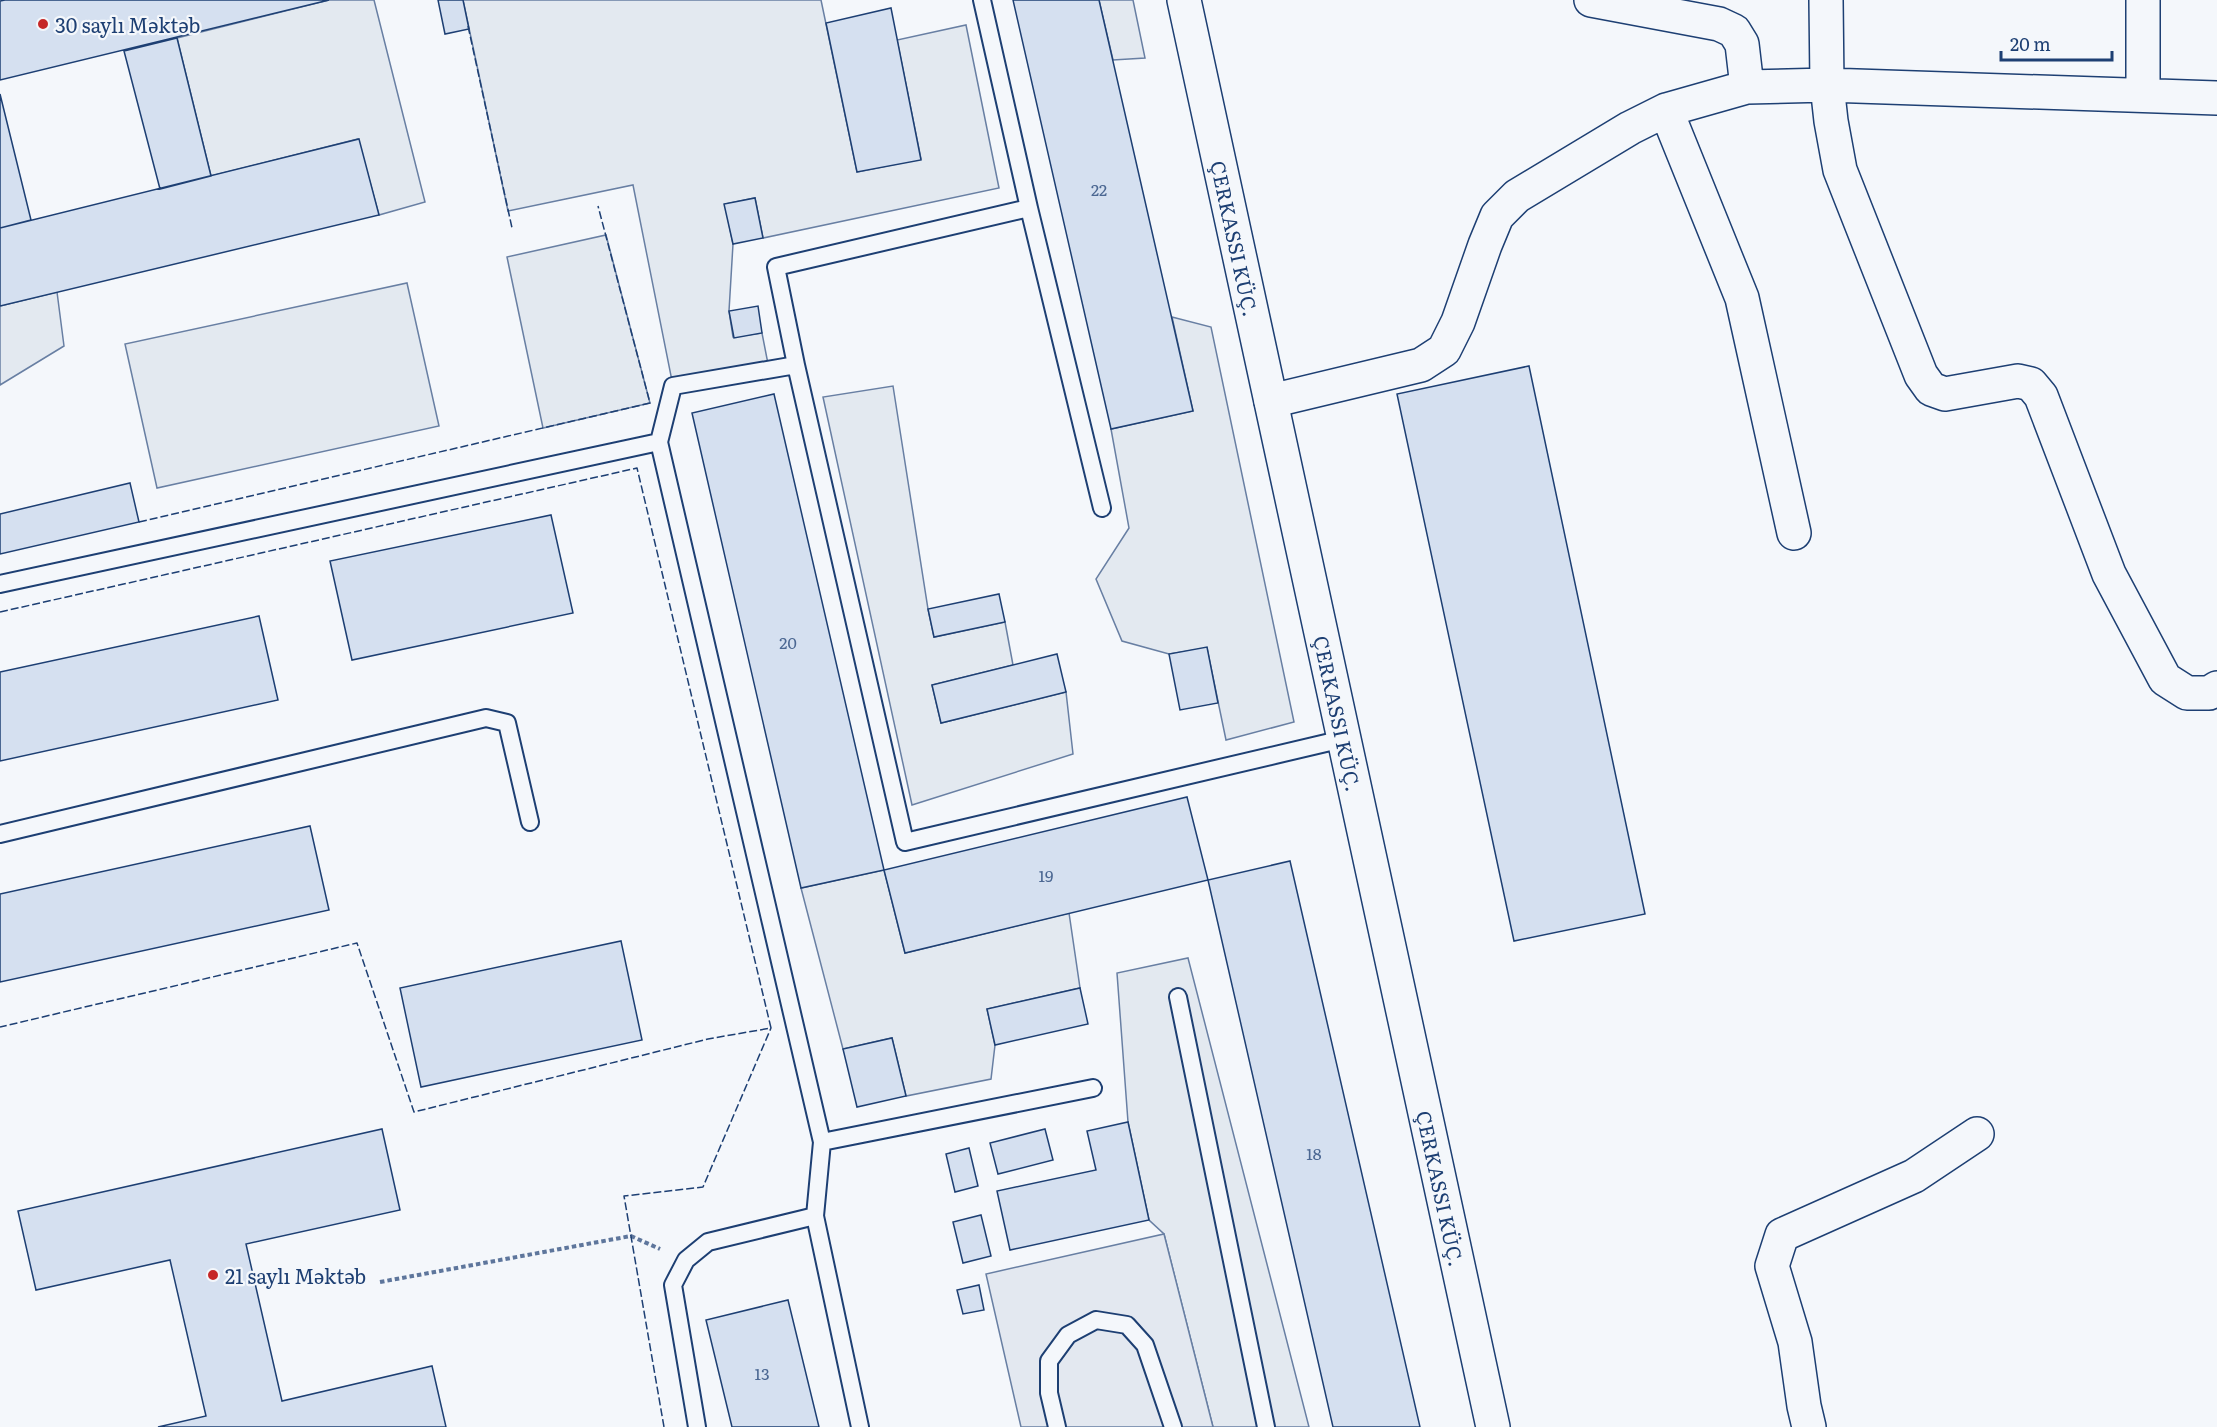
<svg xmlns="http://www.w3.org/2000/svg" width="2217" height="1427" font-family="Literata,serif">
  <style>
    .green { fill: #e3e9f0; stroke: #687fa3; stroke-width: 1.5 }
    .parking { fill: #e3e8f0; stroke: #687fa3; stroke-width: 1.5 }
    .building { fill: #d5e0f0; stroke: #1d3f73; stroke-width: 1.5 }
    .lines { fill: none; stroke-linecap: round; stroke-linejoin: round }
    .service-casing { stroke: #1d3f73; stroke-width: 20 }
    .minor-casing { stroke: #1d3f73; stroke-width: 36 }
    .tertiary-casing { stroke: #1d3f73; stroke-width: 36 }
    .path { stroke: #5e769c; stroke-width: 4; stroke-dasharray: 4.5 3; stroke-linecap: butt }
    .service { stroke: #f4f7fb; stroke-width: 16 }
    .minor { stroke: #f4f7fb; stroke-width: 33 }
    .tertiary { stroke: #f4f7fb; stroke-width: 33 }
    .fence { stroke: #1d3f73; stroke-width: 1.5; stroke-dasharray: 8 3; stroke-linecap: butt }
    .poi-dot { fill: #c62828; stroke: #f4f7fb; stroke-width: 2 }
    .labels { text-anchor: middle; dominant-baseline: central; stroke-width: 4.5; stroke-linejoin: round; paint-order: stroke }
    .number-label { font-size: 16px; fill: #4b6792 }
    .poi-label { font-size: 20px; fill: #1d3f73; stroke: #f4f7fb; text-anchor: start }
    .street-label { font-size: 20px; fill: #1d3f73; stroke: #f4f7fb }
  </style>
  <rect width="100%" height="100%" fill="#f4f7fb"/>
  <path class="green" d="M329,0H374L425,202L379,215L358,139L211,176L177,38Z
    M463,0H821L857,172L921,159L897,40L966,25L999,188L763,238L755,198L725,204L733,244L729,311L733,337L762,333L769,369L673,386L633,185L508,211Z
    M1099,0H1133L1145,58L1113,60Z
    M606,235L650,403L543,428L507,257Z
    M407,283L439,426L157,488L125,344Z
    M57,292L64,346L0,385V306Z
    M1172,317L1211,327L1294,722L1226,740L1207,648L1169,654L1122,641L1096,579L1129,528L1111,429L1193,411Z
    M893,386L928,609L934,637L1005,622L1013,665L932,685L941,723L1066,692L1073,754L912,805L823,397Z
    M884,870L905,953L1069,913L1080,988L987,1009L995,1045L991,1079L906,1096L892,1038L843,1049L801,888Z
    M1188,958L1309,1427H1213L1164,1234L1149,1220L1128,1122L1117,973Z"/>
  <path class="parking" d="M1164,1234L1213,1427H1021L986,1274Z"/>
  <path class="building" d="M5,0H329L0,80V1Z
    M438,0H463L469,29L445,34Z
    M1013,0H1099L1193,411L1111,429Z
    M891,8L921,160L857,172L826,23Z
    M177,38L211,176L160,189L124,51Z
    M0,94L31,220L0,228Z
    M359,139L379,215L0,306V228Z
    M755,198L763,238L733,244L724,204Z
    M758,306L762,333L734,338L729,311Z
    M1529,366L1645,914L1514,941L1397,394Z
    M774,394L884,870L801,888L692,413Z
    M130,483L139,522L0,554V514Z
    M551,515L573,613L352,660L330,561Z
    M999,594L1005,622L934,637L928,609Z
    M259,616L278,700L0,761V672Z
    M1207,647L1218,703L1180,710L1169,654Z
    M1057,654L1066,692L941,723L932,685Z
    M1187,797L1208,880L905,953L884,870Z
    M310,826L329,910L0,982V894Z
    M1290,861L1420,1427H1333L1208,880Z
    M621,941L642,1040L421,1087L400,988Z
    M1080,988L1088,1024L995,1045L987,1009Z
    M892,1038L906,1096L857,1107L843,1049Z
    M1128,1122L1149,1220L1010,1250L997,1191L1096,1170L1087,1131Z
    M382,1129L400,1210L246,1244L282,1401L432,1366L446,1427H158L206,1416L170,1260L36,1290L18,1211Z
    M1045,1129L1053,1160L998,1174L990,1143Z
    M969,1148L978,1186L955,1192L946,1154Z
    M981,1215L991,1256L963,1263L953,1222Z
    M979,1285L984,1310L963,1314L957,1290Z
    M788,1300L819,1427H732L706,1320Z"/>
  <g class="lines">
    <g class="service-casing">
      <path id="service" d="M1029,208L1102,508
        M796,365L905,842L1343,739
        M659,442L822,1142L815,1216
        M0,584L659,442L673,386L796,365L776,267L1029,208L982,0
        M0,834L486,718L507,723L530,822
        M1178,997L1266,1427
        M822,1142L1093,1088
        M697,1427L673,1285L686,1260L708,1242L815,1216L860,1427
        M1057,1427L1049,1393V1361L1068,1335L1096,1320L1127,1325L1145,1345L1173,1427"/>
    </g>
    <g class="minor-casing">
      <path id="minor" d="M1591,0L1719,24L1734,31L1742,44L1747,87
        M1826,0L1827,85L1831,121L1840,170L1921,375L1931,389L1945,394L2018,381L2031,384L2041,396L2109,574L2165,679L2187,693H2209L2217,688
        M2143,95V0
        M1666,110L1742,298L1794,533
        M1271,401L1421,365L1444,350L1458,322L1485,245L1497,216L1517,196L1630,128L1666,110L1747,87L1827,85L2217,98
        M1809,1427L1804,1406L1795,1342L1772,1266L1782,1235L1914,1176L1977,1134"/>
    </g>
    <g class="tertiary-casing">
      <g id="tertiary">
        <path id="s1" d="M1184,0L1493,1427"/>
      </g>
    </g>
    <path class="path" d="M380,1282L631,1236L660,1249"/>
    <use href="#service" class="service"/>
    <use href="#minor" class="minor"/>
    <use href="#tertiary" class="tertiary"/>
    <path class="fence" d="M468,26L512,228
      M139,522L650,403L598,206
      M0,612L637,468L771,1028L708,1039L414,1112L357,943L0,1027
      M664,1427L624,1196L703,1187L771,1028"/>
  </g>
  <g class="poi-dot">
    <circle cx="43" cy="24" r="6"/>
    <circle cx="213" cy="1275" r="6"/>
  </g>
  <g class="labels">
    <g class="number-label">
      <text x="1099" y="189">22</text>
      <text x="788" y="642">20</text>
      <text x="1046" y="875">19</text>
      <text x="1314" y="1153">18</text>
      <text x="762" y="1373">13</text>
    </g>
    <g class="poi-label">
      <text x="55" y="24">30 saylı Məktəb</text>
      <text x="225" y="1275">21 saylı Məktəb</text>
    </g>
    <g class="street-label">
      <text stroke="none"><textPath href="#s1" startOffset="244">ÇERKASSI KÜÇ.</textPath></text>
      <text stroke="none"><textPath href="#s1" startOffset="730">ÇERKASSI KÜÇ.</textPath></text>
      <text stroke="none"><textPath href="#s1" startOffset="1216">ÇERKASSI KÜÇ.</textPath></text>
    </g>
  </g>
  <path d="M2001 51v9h111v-9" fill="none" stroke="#1d3f73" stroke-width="3"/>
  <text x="2010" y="51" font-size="18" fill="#1d3f73" stroke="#f4f7fb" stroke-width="4.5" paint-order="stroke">20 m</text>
</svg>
